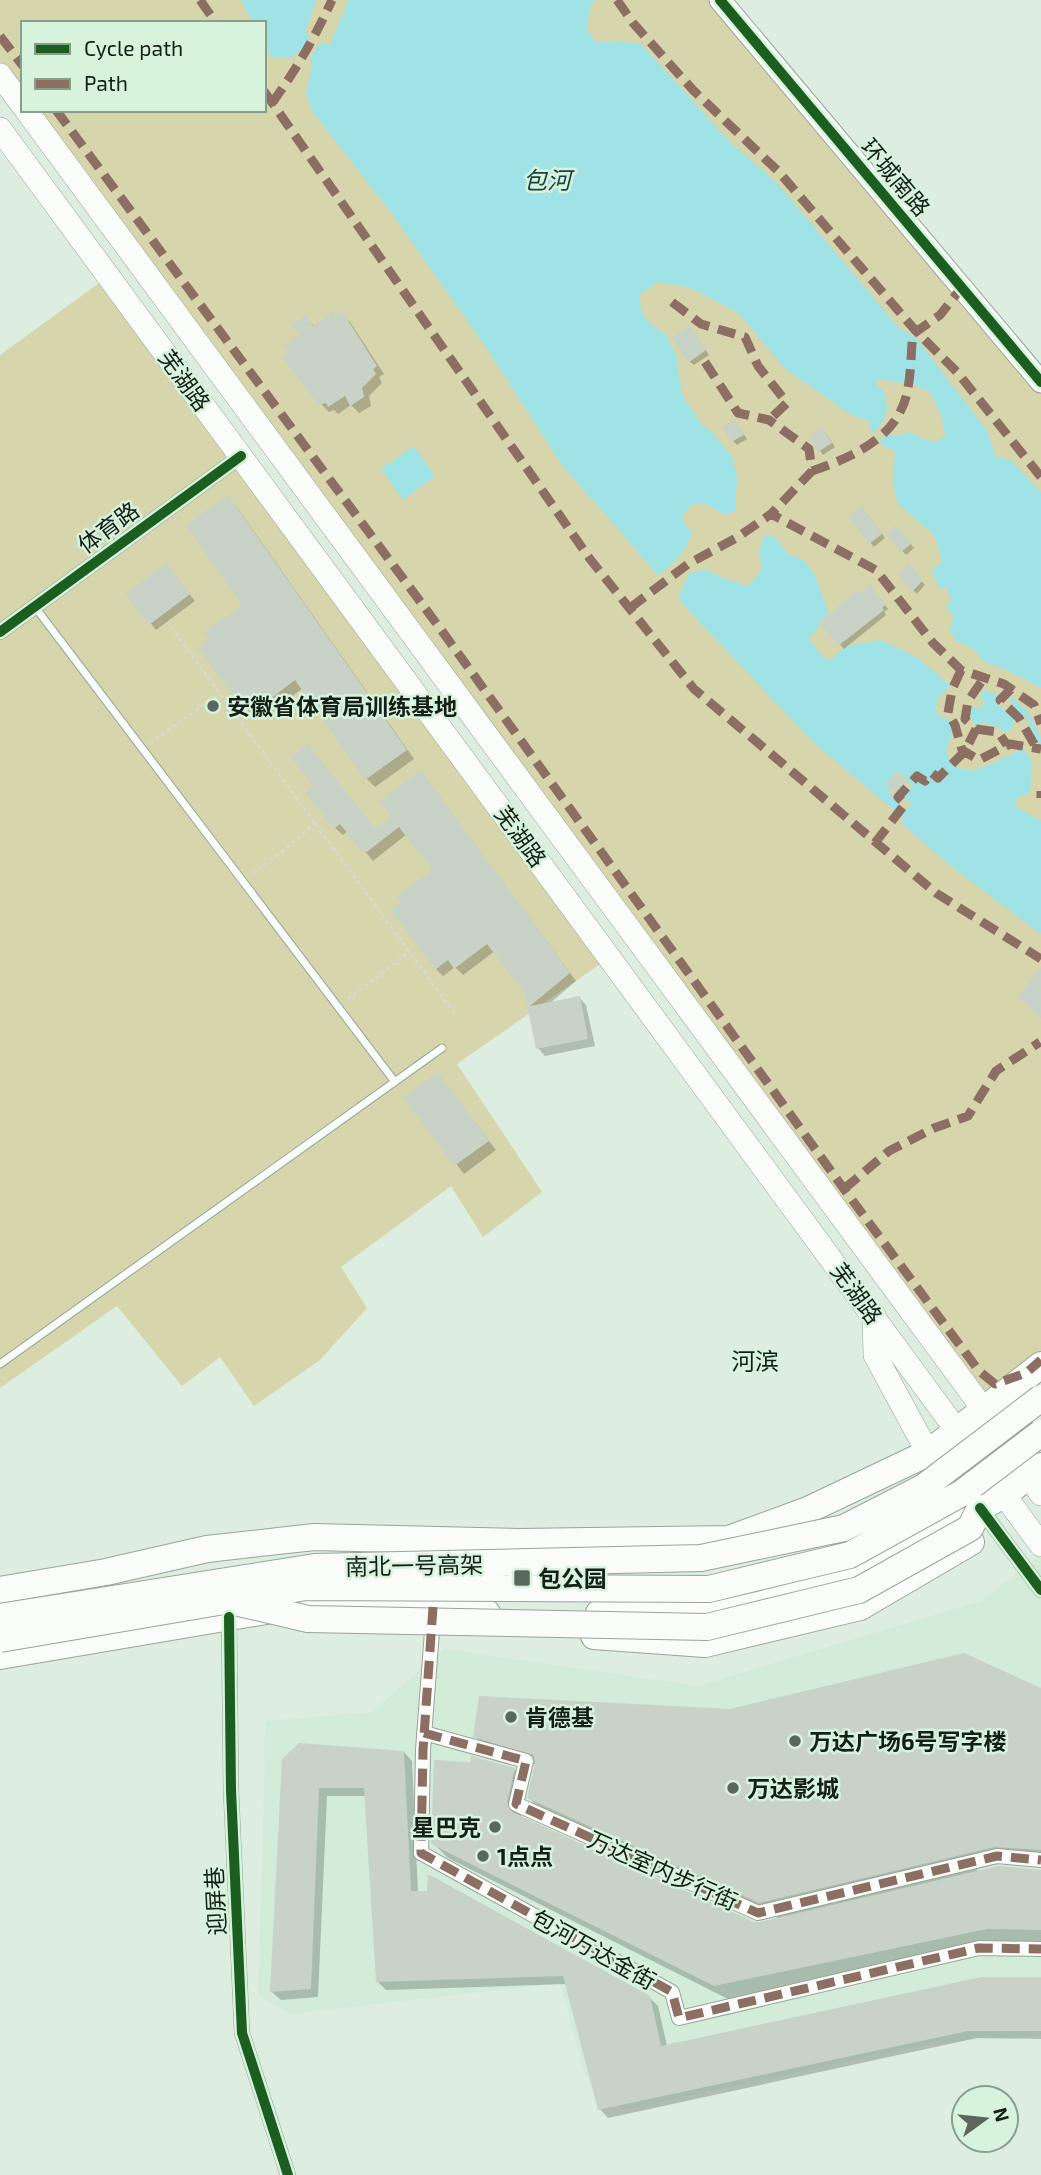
<svg xmlns="http://www.w3.org/2000/svg" width="1041" height="2175" font-family="'Exo 2','Noto Sans SC',sans-serif">
  <style>
    .built { fill: #d2ecd7 }
    .green { fill: #d7d5ac }
    .water { fill: #9fe3e7 }
    .shadow { fill: #0003 }
    .lines { fill: none; stroke-linecap: round; stroke-linejoin: round }
    .stream { stroke: #9fe3e7; stroke-width: 5 }
    .building { fill: #c8d2c6 }
    .lane-casing { stroke: #98a49a; stroke-width: 9 }
    .street-casing { stroke: #98a49a; stroke-width: 16 }
    .secondary-casing { stroke: #98a49a; stroke-width: 23 }
    .primary-casing { stroke: #98a49a; stroke-width: 24 }
    .highway-casing { stroke: #98a49a; stroke-width: 28 }
    .path { stroke: #d4d9d6; stroke-width: 2.5; stroke-dasharray: 3.5 3.5; stroke-linecap: butt }
    .lane { stroke: #fafcfa; stroke-width: 7 }
    .street { stroke: #fafcfa; stroke-width: 14 }
    .secondary { stroke: #fafcfa; stroke-width: 21 }
    .primary { stroke: #fafcfa; stroke-width: 23 }
    .highway { stroke: #fafcfa; stroke-width: 26 }
    .highway-bridge-casing { stroke: #98a49a; stroke-width: 28; stroke-linecap: butt }
    .highway-bridge { stroke: #fafcfa; stroke-width: 26 }
    .quiet { stroke: #8d6e63; stroke-width: 9; stroke-dasharray: 18 9; stroke-linecap: butt }
    .cycleway-casing { stroke: #d7f3dc; stroke-width: 15 }
    .cycleway { stroke: #1b5e20; stroke-width: 10 }
    .poi-dot { fill: #5b675d; stroke: #d7f3dc; stroke-width: 2.5 }
    .labels { text-anchor: middle; dominant-baseline: central; stroke-width: 5; stroke-linejoin: round; paint-order: stroke }
    .street-label { font-size: 23px; fill: #151f17; stroke: #d7f3dc }
    .poi-label { font-size: 23px; font-weight: bold; fill: #151f17; stroke: #d7f3dc; text-anchor: start }
    .water-label { font-size: 24px; font-style: italic; fill: #194348; stroke: #d7f3dc }
    .neighbourhood-label { font-size: 24px; fill: #151f17; stroke: #d7f3dc }
  </style>
  <rect width="100%" height="100%" fill="#ddede0"/>
  <path class="built" d="M1041,1554V2035L933,2043L622,2110L585,2075L560,1983L290,2014L258,1995L266,1721L372,1712L444,1649L698,1686L981,1601Z"/>
  <path class="green" d="M0,0H718L1041,375V1365L984,1410L26,110H264V23H23V106L0,75Z
    M109,276L610,957L457,1064L542,1192L483,1237L451,1186L341,1267L367,1308L320,1360L254,1406L220,1357L182,1386L117,1306L0,1388V355Z"/>
  <path class="water" d="M241,0H316L305,33L310,36L302,49L293,57H271L264,44V23H253Z
    M349,0H595L589,11L587,32L592,33L593,41L640,43L731,143L776,182L899,328L916,338L988,432L995,456L1011,460L1041,493V688L1009,671L983,661L972,648L956,641L949,628L954,619L947,607L951,600L947,587H938L932,570L942,562L935,536L898,504L893,483L895,451L878,443L887,434L894,436L911,432L923,439L937,442L945,434L941,415L930,392L914,385L876,379L877,388L883,389C890,411 888,418 872,435L869,421L851,415L784,368L739,313L688,287L658,282L640,294C638,316 651,326 669,336L667,339L678,357L677,365L683,396L701,424L712,432L733,458L737,480L735,512L723,514C705,503 695,495 682,517L687,528L693,531C686,551 676,562 658,575L562,465L485,346L390,211L312,111L306,92L312,67L310,59L320,42L329,46Z
    M414,446L435,476L403,500L381,469Z
    M764,536H774L787,553L803,560L814,573L829,613L818,623L820,626L808,639L828,661L847,646L881,640L918,658L951,686C941,695 932,701 938,716L949,719L952,734L946,751C948,755 951,762 955,765C971,780 1006,755 1023,749L1032,760L1030,793L1018,797L1015,806L1041,821V934L947,863L901,823L904,819L901,815L911,804L902,796L912,785L897,771L886,784L891,789L889,794L901,805L895,811L813,742L678,599L688,574L705,569L718,576L748,586L761,571L760,549Z
    M982,689L1001,696L996,703L1013,717L1019,713L1009,700L1011,695L1029,713L1028,717L1020,715L1015,718L1012,728L1005,732C995,724 988,723 975,725L969,714L972,707L980,709L985,701L980,699Z"/>
  <path class="shadow" d="M342,314L350,322L384,374L379,377L382,383L369,396L371,406L359,413L351,405L338,414L334,410L329,412L321,404L303,334L306,318L315,327Z
    M693,331L709,355L694,365L690,362Z
    M735,422L747,439L737,445L733,441Z
    M826,433L835,447L823,455L811,438Z
    M228,498L236,506L414,759L375,787L367,779L303,688L270,713L263,705L251,714L200,648L211,640L244,605Z
    M866,512L885,538L874,547L851,518Z
    M900,531L914,548L906,555L888,534Z
    M166,565L195,601L156,630L128,594Z
    M912,569L925,585L917,594L913,590Z
    M874,591L888,609L884,612L886,615L844,649L822,624L861,596Z
    M421,772L576,981L549,1004L579,997L586,1005L595,1046L545,1056L538,1048L527,994L495,951L463,975L455,967L443,976L436,969L405,903L434,871L407,834L373,861L348,831L343,835L335,828L307,792L375,829L393,816Z
    M438,1074L496,1150L464,1174L406,1098Z
    M1041,1690V1864L1011,1861L977,1869L978,1872L1041,1870V1944L730,2000L448,1858L433,1843L514,1769L528,1784L521,1818L755,1924L778,1918L544,1813L529,1798L537,1765L490,1751L475,1736L731,1710Z
    M404,1752L412,1761L418,1893L649,1997L658,2006L667,2046L1041,1979V2039L977,2038L608,2118L600,2109L567,1984L386,1990L377,1981L366,1796H327L318,1997L281,2000L272,1992L284,1760Z"/>
  <g class="lines">
    <path class="stream" d="M1028,717L1041,743"/>
  </g>
  <path class="building" d="M332,311L335,316L342,311L377,366L373,369L376,374L362,388L364,397L350,406L345,396L328,407L326,403L319,405L282,357L289,351L284,346L300,334L291,325L306,315L313,326Z
    M690,325L706,350L688,363L671,337Z
    M735,420L744,435L731,442L722,427Z
    M822,427L832,443L818,452L808,437Z
    M228,495L407,750L365,780L295,680L261,706L254,697L241,707L198,648L209,640L204,633L242,605L186,525Z
    M862,506L882,534L869,544L848,517Z
    M896,525L912,543L901,552L886,534Z
    M166,563L190,594L149,625L125,594Z
    M909,563L923,580L912,592L898,574Z
    M870,585L886,604L882,608L884,610L838,646L820,623L857,589L860,594Z
    M308,744L375,828L391,816L380,801L421,770L570,973L530,1006L580,996L588,1039L536,1049L525,994L487,944L454,969L448,960L435,970L391,910L402,903L397,896L432,870L399,827L364,854L340,824L334,829L305,792L313,786L291,757Z
    M896,773L907,782L897,793L887,784Z
    M1041,967V1018L1018,997Z
    M438,1072L489,1141L454,1166L403,1097Z
    M964,1653L1041,1688V1850L995,1847L759,1903L527,1798L535,1763L533,1755L473,1737L479,1696L730,1709Z
    M299,1743L404,1751L411,1891H427L428,1874L650,1996L661,2046L981,1977H1041V2031H968L598,2110L563,1976L376,1982L364,1788H319L311,1989L270,1992L282,1759Z
    M471,1756L515,1768L507,1802L512,1812L754,1922H760L998,1866L1041,1870V1930L987,1929L714,1986L431,1844L434,1760L470,1762Z"/>
  <g class="lines">
    <g class="lane-casing">
      <path id="lane" d="M35,607L395,1082
        M0,1364L442,1048"/>
    </g>
    <g class="street-casing">
      <path id="street" d="M0,632L241,456
        M980,1508L1041,1590
        M229,1617L231,1790L242,2033L288,2175
        M433,1618L423,1750L421,1853L672,1992L679,2018L979,1948L1041,1949
        M424,1733L526,1761L516,1804L758,1913L997,1856L1041,1860"/>
    </g>
    <g class="secondary-casing">
      <path id="secondary" d="M720,0L1041,382"/>
    </g>
    <g class="primary-casing">
      <path id="primary" d="M0,75L23,106
        M26,110L984,1410L1041,1494
        M0,129L1041,1545
        M874,1315L875,1355L928,1453"/>
    </g>
    <g class="highway-casing">
      <path id="highway" d="M0,1590L106,1572L207,1549L314,1537L520,1542L729,1539L808,1510L928,1453L1041,1365
        M599,1613L708,1611L842,1581L1004,1495L1041,1466
        M594,1636L705,1644L860,1607L971,1542
        M0,1656L307,1604L433,1607L487,1613"/>
    </g>
    <path class="path" d="M171,627L457,1017
      M150,743L219,694
      M253,873L283,851L315,823
      M348,999L409,952
      M1040,1042L1041,1041"/>
    <use href="#lane" class="lane"/>
    <use href="#street" class="street"/>
    <use href="#secondary" class="secondary"/>
    <use href="#primary" class="primary"/>
    <use href="#highway" class="highway"/>
    <g class="highway-bridge-casing">
      <path id="highway-bridge" d="M239,1603L308,1619L707,1627L859,1590L970,1528L980,1508
        M0,1617L315,1567L701,1558L844,1528L924,1487L1041,1398
        M0,1639L306,1587L709,1589L850,1555L962,1493L1041,1433"/>
    </g>
    <use href="#highway-bridge" class="highway-bridge"/>
    <path class="quiet" d="M200,0L216,23
      M617,0L633,23L693,90L778,171L915,330L957,372L1041,477
      M0,36L23,66
      M264,91L590,559L694,689L936,893L1041,959
      M272,103C296,70 315,37 332,0
      M56,110L442,631L844,1189L979,1371L995,1384L1026,1373L1041,1360
      M672,302L701,324L745,337L758,366L787,403L769,420
      M705,362L738,413L769,420L809,449L812,471L771,514
      M812,471C844,460 886,443 901,410C912,389 910,357 913,334L940,315L962,287
      M630,608L688,564L738,537L771,514L876,570L933,643L961,670L1004,684L1034,705L1041,724
      M961,670L952,690L948,713L955,725L962,750L979,760L1010,744L1041,749
      M1011,689L1000,700L1019,718L1037,749
      M976,729L998,732L1007,745
      M1041,791V798
      M875,843L905,804L898,797L917,776L925,781L932,773L938,778L965,751L976,729L965,719L968,701L984,678
      M844,1189L889,1151L934,1128L968,1116L996,1071L1040,1042
      M433,1607L423,1750L421,1853L672,1992L679,2018L979,1948L1041,1949
      M424,1733L526,1761L516,1804L758,1913L997,1856L1041,1860"/>
    <g class="cycleway-casing">
      <path id="cycleway" d="M720,0L1041,382
        M0,632L241,456
        M980,1508L1041,1590
        M229,1617L231,1790L242,2033L288,2175"/>
    </g>
    <use href="#cycleway" class="cycleway"/>
  </g>
  <g class="poi-dot">
    <circle cx="213" cy="706" r="7"/>
    <rect x="513" y="1569" width="18" height="18" rx="3.5"/>
    <circle cx="511" cy="1717" r="7"/>
    <circle cx="795" cy="1741" r="7"/>
    <circle cx="733" cy="1788" r="7"/>
    <circle cx="495" cy="1827" r="7"/>
    <circle cx="483" cy="1856" r="7"/>
  </g>
  <g class="labels">
    <g class="street-label">
      <text transform="translate(896 177) rotate(50)">环城南路</text>
      <text transform="translate(185 380) rotate(54)">芜湖路</text>
      <text transform="translate(108 527) rotate(-36)">体育路</text>
      <text transform="translate(521 836) rotate(54)">芜湖路</text>
      <text transform="translate(857 1293) rotate(54)">芜湖路</text>
      <text transform="translate(414 1565) rotate(-1)">南北一号高架</text>
      <text transform="translate(663 1870) rotate(24)">万达室内步行街</text>
      <text transform="translate(215 1901) rotate(-93)">迎屏巷</text>
      <text transform="translate(594 1949) rotate(29)">包河万达金街</text>
    </g>
    <g class="poi-label">
      <text x="227" y="706">安徽省体育局训练基地</text>
      <text x="538" y="1578">包公园</text>
      <text x="525" y="1717">肯德基</text>
      <text x="809" y="1741">万达广场6号写字楼</text>
      <text x="747" y="1788">万达影城</text>
      <text x="481" y="1827" text-anchor="end">星巴克</text>
      <text x="497" y="1856">1点点</text>
    </g>
    <g class="water-label">
      <text x="547" y="179">包河</text>
    </g>
    <g class="neighbourhood-label">
      <text x="755" y="1360">河滨</text>
    </g>
  </g>
  <rect x="21" y="21" width="245" height="91" fill="#d7f3dc" stroke="#899e8d" stroke-width="2"/>
  <rect x="35" y="44" width="35" height="10" fill="#1b5e20" stroke="#899e8d" stroke-width="2"/>
  <text x="84" y="56" font-size="21" fill="#151f17">Cycle path</text>
  <rect x="35" y="79" width="35" height="10" fill="#8d6e63" stroke="#899e8d" stroke-width="2"/>
  <text x="84" y="91" font-size="21" fill="#151f17">Path</text>
  <g transform="translate(985 2119) rotate(75)"><circle r="33" fill="#d7f3dc" stroke="#899e8d" stroke-width="2"/>
  <path d="M0-5L12 26L0 18L-12 26Z" fill="#5b675d"/>
  <text y="-10" font-size="19" font-weight="bold" text-anchor="middle" fill="#151f17">N</text>
  </g>
</svg>
